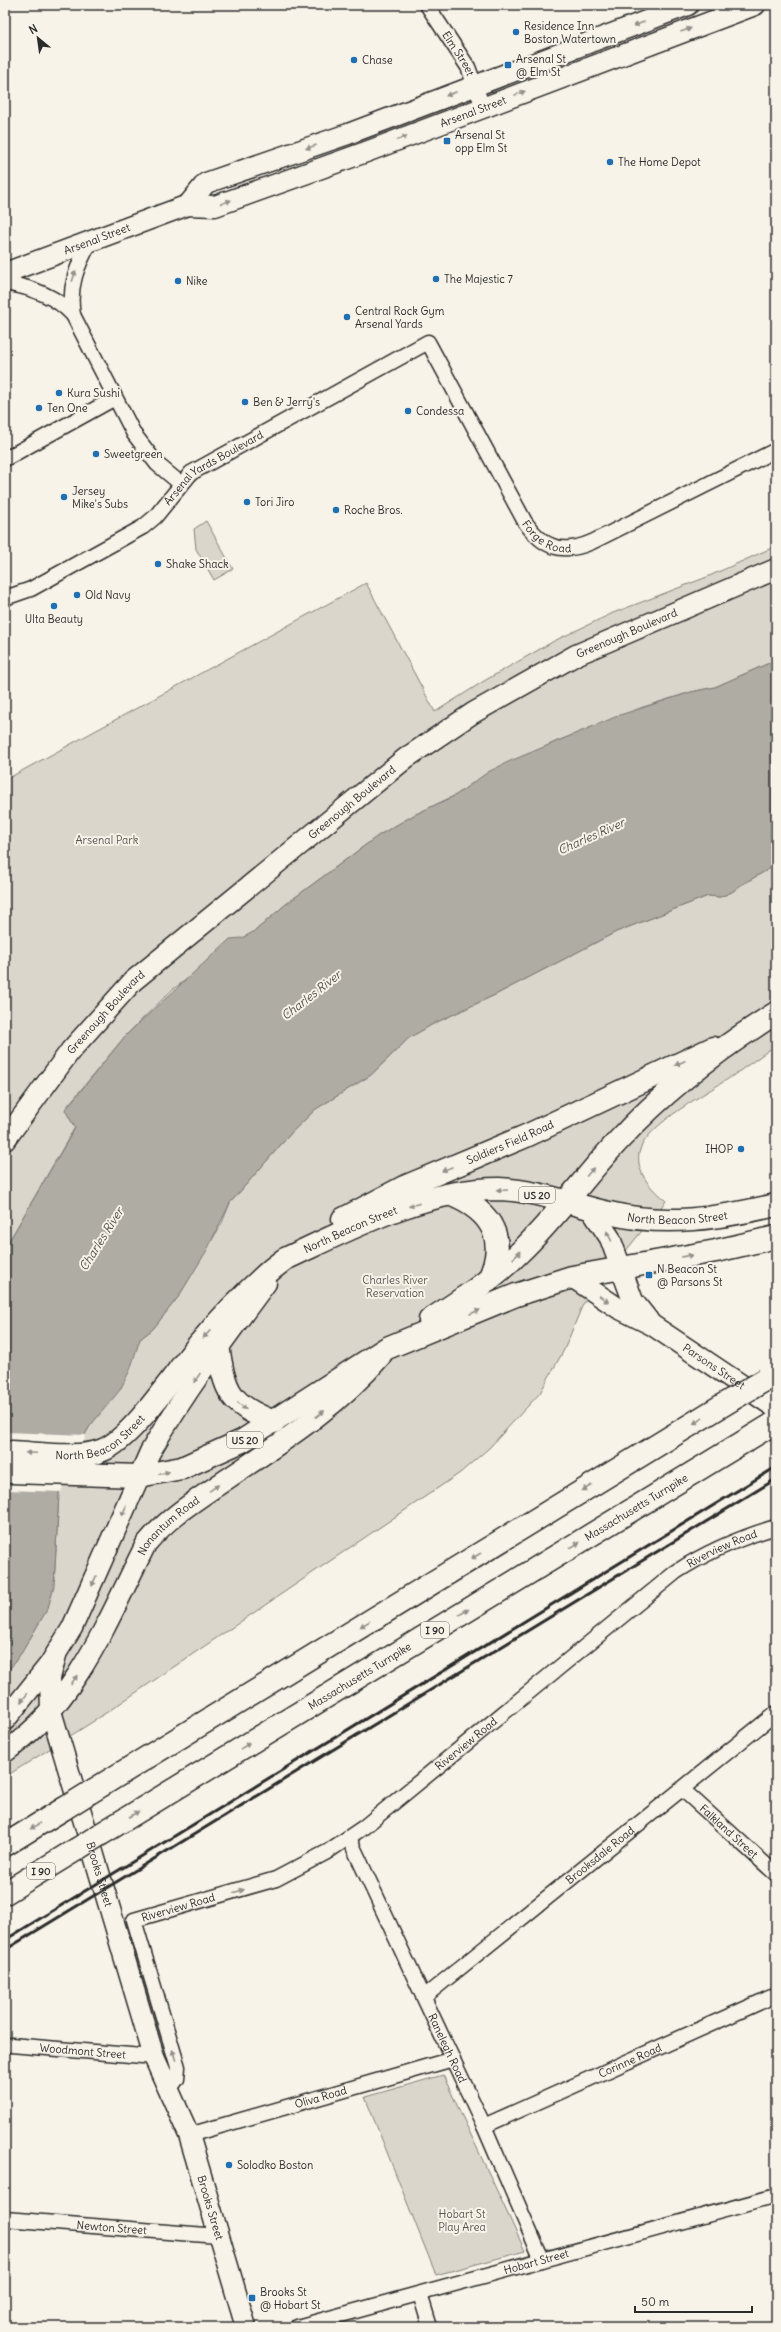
<svg xmlns="http://www.w3.org/2000/svg" width="781" height="2332" font-family="Delius,sans-serif">
  <style>
    .green { fill: #dad6cc; stroke: #82807c }
    .water { fill: #afaca4; stroke: #7a7874 }
    .pier { fill: #f7f3e8 }
    .lines { fill: none; stroke-linecap: round; stroke-linejoin: round }
    .street-casing { stroke: #2b2b2b; stroke-width: 17 }
    .secondary-casing { stroke: #2b2b2b; stroke-width: 23 }
    .primary-casing { stroke: #2b2b2b; stroke-width: 25 }
    .highway-casing { stroke: #2b2b2b; stroke-width: 25 }
    .street { stroke: #f7f3e8; stroke-width: 14 }
    .secondary { stroke: #f7f3e8; stroke-width: 20 }
    .primary { stroke: #f7f3e8; stroke-width: 22 }
    .highway { stroke: #f7f3e8; stroke-width: 22 }
    .rail { stroke: #2b2b2b; stroke-width: 3 }
    .highway-bridge-casing { stroke: #2b2b2b; stroke-width: 25; stroke-linecap: butt }
    .highway-bridge { stroke: #f7f3e8; stroke-width: 22 }
    .oneway { fill: #918f8a }
    .poi-dot { fill: #1f6fb2; stroke: #f7f3e8; stroke-width: 1.5 }
    .labels { text-anchor: middle; dominant-baseline: central; stroke-width: 4; stroke-linejoin: round; paint-order: stroke }
    .shield { fill: #f7f3e8; stroke: #686764; stroke-width: 1 }
    .shield-label { font-size: 10px; font-weight: bold; fill: #2b2b2b }
    .poi-label { font-size: 11px; fill: #2b2b2b; stroke: #f7f3e8; text-anchor: start }
    .street-label { font-size: 11px; fill: #2b2b2b; stroke: #f7f3e8 }
    .park-label { font-size: 11px; fill: #575653; stroke: #f7f3e8 }
    .water-label { font-size: 12px; font-style: italic; fill: #53524f; stroke: #f7f3e8 }
  </style>
  <rect width="100%" height="100%" fill="#f7f3e8"/>
  <filter id="ink" filterUnits="userSpaceOnUse"><feTurbulence type="fractalNoise" baseFrequency=".025" numOctaves="2"/><feDisplacementMap in="SourceGraphic" scale="8" xChannelSelector="R" yChannelSelector="G"/><feConvolveMatrix kernelMatrix="1 2 1 2 8 2 1 2 1" color-interpolation-filters="sRGB"/></filter>
  <g filter="url(#ink)">
    <path class="green" d="M206,521L233,569L214,580L196,549L194,529Z
      M776,546V660L715,687L691,692L643,707L555,742L471,784L456,795L414,815L379,835L286,904L255,931L173,989L126,1035L65,1109L75,1127L5,1248V780L366,583L435,712L484,681L554,641L613,613L707,577Z
      M776,865V1045C762,1055 748,1065 734,1075C711,1091 644,1125 639,1153C636,1173 651,1189 666,1201L583,1304L564,1350L540,1393L489,1448L460,1473L94,1721L5,1777V1675L22,1652L48,1608L55,1569L59,1493L68,1464L90,1426L104,1408L140,1339L153,1329L179,1296L222,1223L230,1203L292,1132L316,1109L371,1075L409,1038L433,1024L497,994L616,932L708,896L720,897L732,892L741,885Z
      M443,2075L525,2251L436,2275L365,2097Z"/>
    <path class="water" d="M776,660V865L741,885L732,892L720,897L708,896L616,932L497,994L433,1024L409,1038L371,1075L316,1109L292,1132L230,1203L207,1250L179,1296L153,1329L140,1339L130,1370L120,1390L90,1426L68,1464L59,1493L54,1586L48,1608L22,1652L5,1675V1248L75,1128L65,1110L126,1035L230,939L242,938L255,931L286,904L379,835L414,815L456,795L488,772L508,762L620,715L691,692L715,687Z"/>
    <path class="pier" d="M5,1432L86,1435L85,1439L70,1465L61,1492L5,1490Z"/>
    <g class="lines">
      <g class="street-casing">
        <g id="street">
          <path id="s1" d="M427,5L468,67L483,107"/>
          <path d="M5,283C30,287 55,295 73,315L134,434L157,464L181,484"/>
          <path d="M73,315C68,287 77,265 91,241"/>
          <path d="M5,459L115,398"/>
          <path id="s2" d="M5,598L31,589L143,527L155,517L191,473L428,342L525,522C543,548 562,555 592,542L776,450"/>
          <path id="s3" d="M682,1789L776,1874"/>
          <path id="s4" d="M349,1838L484,2126L542,2260"/>
          <path id="s5" d="M424,1997L776,1713"/>
          <path id="s6" d="M11,2045L154,2057"/>
          <path id="s7" d="M169,2090L177,2079L178,2067L134,1920L276,1879L327,1852L364,1827L676,1572C708,1551 739,1538 776,1527"/>
          <path id="s8" d="M484,2126L776,1995"/>
          <path id="s9" d="M189,2135L453,2059"/>
          <path id="s10" d="M5,2219L218,2236"/>
          <path d="M420,2294L430,2327"/>
          <path id="s11" d="M297,2327L776,2196"/>
        </g>
      </g>
      <g class="secondary-casing">
        <g id="secondary">
          <path d="M188,205L206,183L348,134L688,5"/>
          <path id="s12" d="M5,273L188,205L215,206L366,152L755,5"/>
          <path id="s13" d="M5,1140L71,1050L133,981L406,758L473,713L576,655L776,569"/>
          <path d="M590,1208L610,1238L633,1301L648,1320"/>
          <path id="s14" d="M572,1277L618,1308L652,1325L776,1408"/>
          <path id="s15" d="M56,1655L50,1678L51,1711L154,2057L189,2135L246,2327"/>
          <path d="M5,1720L49,1665L72,1628L150,1452C184,1393 225,1338 266,1283"/>
          <path id="s16" d="M5,1752C77,1702 108,1619 146,1544C168,1517 198,1499 227,1479C282,1442 338,1407 381,1356"/>
        </g>
      </g>
      <g class="primary-casing">
        <g id="primary">
          <path d="M452,1195C493,1212 508,1240 488,1281"/>
          <path id="s17" d="M343,1219L402,1188L526,1136L713,1048"/>
          <path d="M430,1320C461,1300 493,1279 519,1253C556,1218 585,1176 619,1140C664,1091 720,1048 776,1013"/>
          <path d="M218,1346C225,1392 229,1404 274,1422"/>
          <path id="s18" d="M5,1454L12,1452C37,1453 80,1460 103,1450C134,1437 176,1371 200,1343C222,1316 247,1291 272,1269L285,1259C352,1228 424,1189 499,1189C536,1190 573,1205 609,1213C666,1227 720,1218 776,1205"/>
          <path d="M5,1469L11,1472L139,1476L182,1468L242,1441L387,1348L516,1295L572,1277L716,1251L776,1237"/>
        </g>
      </g>
      <g class="highway-casing">
        <g id="highway">
          <path d="M89,1793L731,1400"/>
          <path id="s19" d="M101,1834L776,1422"/>
          <path d="M5,1845L65,1808"/>
          <path d="M5,1893L77,1849"/>
        </g>
      </g>
      <use href="#street" class="street"/>
      <use href="#secondary" class="secondary"/>
      <use href="#primary" class="primary"/>
      <use href="#highway" class="highway"/>
      <path class="rail" d="M5,1940L776,1467
        M5,1950L776,1479"/>
      <g class="highway-bridge-casing">
        <path id="highway-bridge" d="M731,1400L765,1380
          M65,1808L89,1793
          M77,1849L101,1834"/>
      </g>
      <use href="#highway-bridge" class="highway-bridge"/>
    </g>
    <defs><path id="oneway-solid" d="M-6-.8H1V-3.2L6.5 0L1 3.2V.8H-6Z"/></defs>
    <g class="oneway">
      <use href="#oneway-solid" transform="translate(639 24) rotate(159)"/>
      <use href="#oneway-solid" transform="translate(686 30) rotate(-20)"/>
      <use href="#oneway-solid" transform="translate(520 93) rotate(-21)"/>
      <use href="#oneway-solid" transform="translate(451 94) rotate(159)"/>
      <use href="#oneway-solid" transform="translate(402 138) rotate(-21)"/>
      <use href="#oneway-solid" transform="translate(311 147) rotate(161)"/>
      <use href="#oneway-solid" transform="translate(226 202) rotate(-20)"/>
      <use href="#oneway-solid" transform="translate(74 276) rotate(-72)"/>
      <use href="#oneway-solid" transform="translate(680 1063) rotate(155)"/>
      <use href="#oneway-solid" transform="translate(447 1169) rotate(158)"/>
      <use href="#oneway-solid" transform="translate(590 1172) rotate(-49)"/>
      <use href="#oneway-solid" transform="translate(502 1190) rotate(-177)"/>
      <use href="#oneway-solid" transform="translate(414 1205) rotate(164)"/>
      <use href="#oneway-solid" transform="translate(609 1236) rotate(-117)"/>
      <use href="#oneway-solid" transform="translate(517 1255) rotate(-44)"/>
      <use href="#oneway-solid" transform="translate(687 1256) rotate(-10)"/>
      <use href="#oneway-solid" transform="translate(604 1299) rotate(35)"/>
      <use href="#oneway-solid" transform="translate(475 1312) rotate(-23)"/>
      <use href="#oneway-solid" transform="translate(207 1334) rotate(133)"/>
      <use href="#oneway-solid" transform="translate(197 1378) rotate(124)"/>
      <use href="#oneway-solid" transform="translate(242 1406) rotate(40)"/>
      <use href="#oneway-solid" transform="translate(320 1414) rotate(-37)"/>
      <use href="#oneway-solid" transform="translate(698 1421) rotate(149)"/>
      <use href="#oneway-solid" transform="translate(31 1453) rotate(-178)"/>
      <use href="#oneway-solid" transform="translate(164 1473) rotate(-13)"/>
      <use href="#oneway-solid" transform="translate(214 1488) rotate(-34)"/>
      <use href="#oneway-solid" transform="translate(587 1488) rotate(149)"/>
      <use href="#oneway-solid" transform="translate(124 1511) rotate(114)"/>
      <use href="#oneway-solid" transform="translate(575 1545) rotate(-31)"/>
      <use href="#oneway-solid" transform="translate(476 1556) rotate(149)"/>
      <use href="#oneway-solid" transform="translate(94 1581) rotate(113)"/>
      <use href="#oneway-solid" transform="translate(464 1612) rotate(-31)"/>
      <use href="#oneway-solid" transform="translate(365 1624) rotate(149)"/>
      <use href="#oneway-solid" transform="translate(74 1680) rotate(-56)"/>
      <use href="#oneway-solid" transform="translate(24 1698) rotate(129)"/>
      <use href="#oneway-solid" transform="translate(245 1746) rotate(-31)"/>
      <use href="#oneway-solid" transform="translate(134 1814) rotate(-31)"/>
      <use href="#oneway-solid" transform="translate(35 1826) rotate(148)"/>
      <use href="#oneway-solid" transform="translate(239 1891) rotate(-16)"/>
      <use href="#oneway-solid" transform="translate(174 2055) rotate(-107)"/>
    </g>
  </g>
  <g class="poi-dot">
    <circle cx="516" cy="32" r="4"/>
    <circle cx="354" cy="60" r="4"/>
    <rect x="504" y="61" width="8" height="8" rx="2"/>
    <rect x="443" y="137" width="8" height="8" rx="2"/>
    <circle cx="610" cy="162" r="4"/>
    <circle cx="436" cy="279" r="4"/>
    <circle cx="178" cy="281" r="4"/>
    <circle cx="347" cy="317" r="4"/>
    <circle cx="59" cy="393" r="4"/>
    <circle cx="245" cy="402" r="4"/>
    <circle cx="39" cy="408" r="4"/>
    <circle cx="408" cy="411" r="4"/>
    <circle cx="96" cy="454" r="4"/>
    <circle cx="64" cy="497" r="4"/>
    <circle cx="247" cy="502" r="4"/>
    <circle cx="336" cy="510" r="4"/>
    <circle cx="158" cy="564" r="4"/>
    <circle cx="77" cy="595" r="4"/>
    <circle cx="54" cy="606" r="4"/>
    <circle cx="741" cy="1149" r="4"/>
    <rect x="645" y="1271" width="8" height="8" rx="2"/>
    <circle cx="229" cy="2165" r="4"/>
    <rect x="248" y="2294" width="8" height="8" rx="2"/>
  </g>
  <g class="labels">
    <g class="shield">
      <rect x="519" y="1187" width="36" height="16" rx="3"/>
      <rect x="227" y="1432" width="36" height="16" rx="3"/>
      <rect x="421" y="1622" width="28" height="16" rx="3"/>
      <rect x="27" y="1863" width="28" height="16" rx="3"/>
    </g>
    <g class="shield-label">
      <text x="537" y="1195">US 20</text>
      <text x="245" y="1440">US 20</text>
      <text x="435" y="1630">I 90</text>
      <text x="41" y="1871">I 90</text>
    </g>
    <g class="poi-label">
      <text x="524" y="26">Residence Inn<tspan x="524" dy="13">Boston Watertown</tspan></text>
      <text x="516" y="59">Arsenal St<tspan x="516" dy="13">@ Elm St</tspan></text>
      <text x="362" y="60">Chase</text>
      <text x="455" y="135">Arsenal St<tspan x="455" dy="13">opp Elm St</tspan></text>
      <text x="618" y="162">The Home Depot</text>
      <text x="444" y="279">The Majestic 7</text>
      <text x="186" y="281">Nike</text>
      <text x="355" y="311">Central Rock Gym<tspan x="355" dy="13">Arsenal Yards</tspan></text>
      <text x="67" y="393">Kura Sushi</text>
      <text x="253" y="402">Ben &amp; Jerry's</text>
      <text x="47" y="408">Ten One</text>
      <text x="416" y="411">Condessa</text>
      <text x="104" y="454">Sweetgreen</text>
      <text x="72" y="491">Jersey<tspan x="72" dy="13">Mike's Subs</tspan></text>
      <text x="255" y="502">Tori Jiro</text>
      <text x="344" y="510">Roche Bros.</text>
      <text x="166" y="564">Shake Shack</text>
      <text x="85" y="595">Old Navy</text>
      <text x="54" y="619" text-anchor="middle">Ulta Beauty</text>
      <text x="733" y="1149" text-anchor="end">IHOP</text>
      <text x="657" y="1269">N Beacon St<tspan x="657" dy="13">@ Parsons St</tspan></text>
      <text x="237" y="2165">Solodko Boston</text>
      <text x="260" y="2292">Brooks St<tspan x="260" dy="13">@ Hobart St</tspan></text>
    </g>
    <g class="street-label">
      <text stroke="none"><textPath href="#s1" startOffset="58">Elm Street</textPath></text>
      <text stroke="none"><textPath href="#s12" startOffset="497">Arsenal Street</textPath></text>
      <text stroke="none"><textPath href="#s12" startOffset="98">Arsenal Street</textPath></text>
      <text stroke="none"><textPath href="#s2" startOffset="249">Arsenal Yards Boulevard</textPath></text>
      <text stroke="none"><textPath href="#s2" startOffset="731">Forge Road</textPath></text>
      <text stroke="none"><textPath href="#s13" startOffset="811">Greenough Boulevard</textPath></text>
      <text stroke="none"><textPath href="#s13" startOffset="487">Greenough Boulevard</textPath></text>
      <text stroke="none"><textPath href="#s13" startOffset="163">Greenough Boulevard</textPath></text>
      <text stroke="none"><textPath href="#s17" startOffset="184">Soldiers Field Road</textPath></text>
      <text stroke="none"><textPath href="#s18" startOffset="773">North Beacon Street</textPath></text>
      <text stroke="none"><textPath href="#s18" startOffset="436">North Beacon Street</textPath></text>
      <text stroke="none"><textPath href="#s14" startOffset="168">Parsons Street</textPath></text>
      <text stroke="none"><textPath href="#s18" startOffset="101">North Beacon Street</textPath></text>
      <text stroke="none"><textPath href="#s19" startOffset="627">Massachusetts Turnpike</textPath></text>
      <text stroke="none"><textPath href="#s16" startOffset="283">Nonantum Road</textPath></text>
      <text stroke="none"><textPath href="#s7" startOffset="884">Riverview Road</textPath></text>
      <text stroke="none"><textPath href="#s19" startOffset="303">Massachusetts Turnpike</textPath></text>
      <text stroke="none"><textPath href="#s7" startOffset="561">Riverview Road</textPath></text>
      <text stroke="none"><textPath href="#s3" startOffset="63">Falkland Street</textPath></text>
      <text stroke="none"><textPath href="#s5" startOffset="226">Brooksdale Road</textPath></text>
      <text stroke="none"><textPath href="#s15" startOffset="227">Brooks Street</textPath></text>
      <text stroke="none"><textPath href="#s7" startOffset="225">Riverview Road</textPath></text>
      <text stroke="none"><textPath href="#s4" startOffset="232">Ranelegh Road</textPath></text>
      <text stroke="none"><textPath href="#s6" startOffset="72">Woodmont Street</textPath></text>
      <text stroke="none"><textPath href="#s8" startOffset="160">Corinne Road</textPath></text>
      <text stroke="none"><textPath href="#s9" startOffset="137">Oliva Road</textPath></text>
      <text stroke="none"><textPath href="#s15" startOffset="579">Brooks Street</textPath></text>
      <text stroke="none"><textPath href="#s10" startOffset="107">Newton Street</textPath></text>
      <text stroke="none"><textPath href="#s11" startOffset="248">Hobart Street</textPath></text>
    </g>
    <g class="park-label">
      <text x="107" y="840">Arsenal Park</text>
      <text x="395" y="1280">Charles River<tspan x="395" dy="13">Reservation</tspan></text>
      <text x="462" y="2214">Hobart St<tspan x="462" dy="13">Play Area</tspan></text>
    </g>
    <g class="water-label">
      <text transform="translate(591 836) rotate(-24)">Charles River</text>
      <text transform="translate(311 995) rotate(-38)">Charles River</text>
      <text transform="translate(101 1239) rotate(-58)">Charles River</text>
    </g>
  </g>
  <rect width="781" height="2332" fill="none" stroke="#f7f3e8" stroke-width="20"/>
  <rect x="10" y="10" width="761" height="2312" fill="none" stroke="#2b2b2b" stroke-width="1.5" filter="url(#ink)"/>
  <g transform="translate(38 38) rotate(331)" stroke="#f7f3e8" stroke-width="3" paint-order="stroke">
  <path d="M0-3L7 15L0 10L-7 15Z" fill="#2b2b2b"/>
  <text y="-6" font-size="11" font-weight="bold" text-anchor="middle" fill="#2b2b2b">N</text>
  </g>
  <path d="M635 2306v6h117v-6" fill="none" stroke="#2b2b2b" stroke-width="2"/>
  <text x="641" y="2306" font-size="12" fill="#2b2b2b" stroke="#f7f3e8" stroke-width="3" paint-order="stroke">50 m</text>
</svg>
